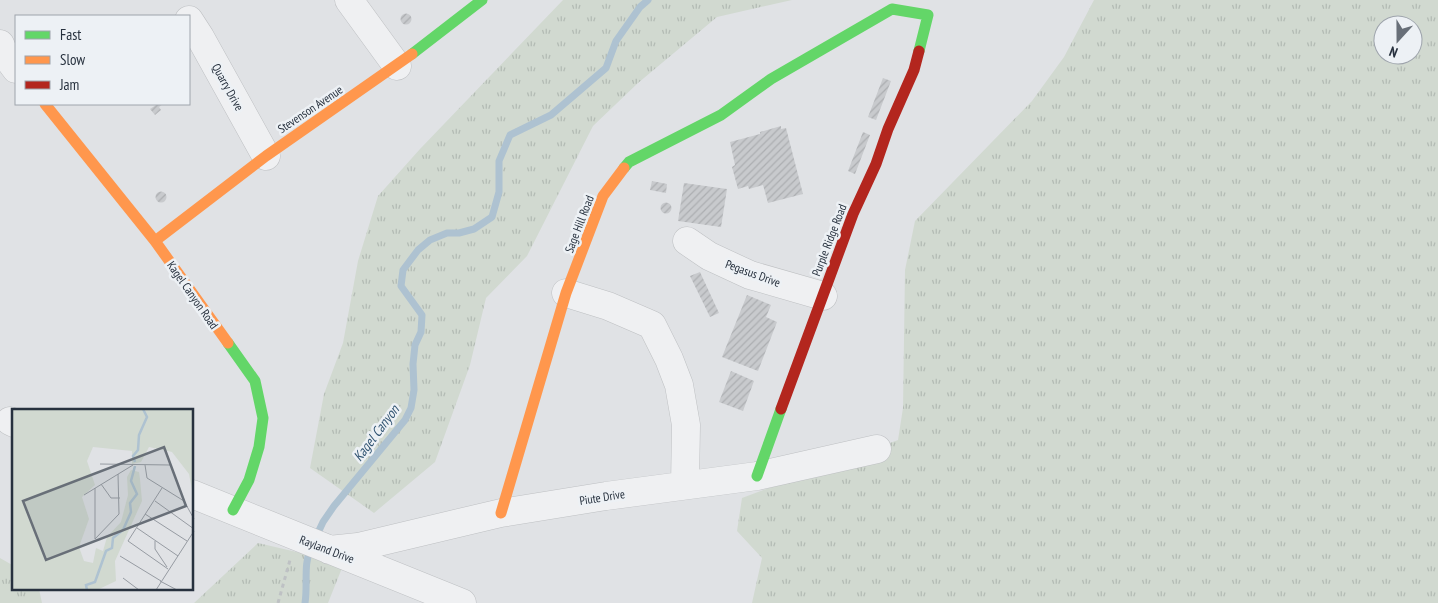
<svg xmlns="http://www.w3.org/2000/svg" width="1438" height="603" font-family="'PT Sans Narrow',sans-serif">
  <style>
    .grass { fill: url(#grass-tufts); fill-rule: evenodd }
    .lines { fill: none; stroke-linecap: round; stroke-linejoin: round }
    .stream { stroke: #aec2d1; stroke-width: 7 }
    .building { fill: url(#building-hatch) }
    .street-casing { stroke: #bec0c3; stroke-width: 29 }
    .path { stroke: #bec1c4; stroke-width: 3; stroke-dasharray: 4 4; stroke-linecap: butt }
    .street { stroke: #eff0f2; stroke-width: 28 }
    .fast { stroke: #63d668; stroke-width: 11 }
    .slow { stroke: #ff974d; stroke-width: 11 }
    .jam { stroke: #b3261e; stroke-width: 11 }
    .labels { text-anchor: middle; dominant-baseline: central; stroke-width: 5; stroke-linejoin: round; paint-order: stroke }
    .street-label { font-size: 12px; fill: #27313e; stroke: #edf1f5 }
    .water-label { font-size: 14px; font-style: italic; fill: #315472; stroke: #edf1f5 }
    .inset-river { fill: none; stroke: #aec2d1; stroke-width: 2.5 }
    .inset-road { fill: none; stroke: #969ba2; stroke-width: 1 }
    .view { fill: #686f78; fill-opacity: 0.15; stroke: #686f78; stroke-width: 2.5 }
    .inset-edge { fill: none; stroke: #27313e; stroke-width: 2.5 }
  </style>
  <defs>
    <pattern id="grass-tufts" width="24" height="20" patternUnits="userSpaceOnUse" patternTransform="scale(1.25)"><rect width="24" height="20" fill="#d1d9d0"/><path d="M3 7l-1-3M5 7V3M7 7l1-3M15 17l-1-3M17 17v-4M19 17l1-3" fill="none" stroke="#b3bbb4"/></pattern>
    <pattern id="building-hatch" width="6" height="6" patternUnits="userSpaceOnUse" patternTransform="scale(1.25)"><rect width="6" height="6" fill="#c8cacd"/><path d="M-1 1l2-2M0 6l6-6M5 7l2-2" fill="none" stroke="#acaeb1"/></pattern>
  </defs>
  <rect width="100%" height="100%" fill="#e0e2e5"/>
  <path class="grass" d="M563,0H792L717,17L638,83L593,126L527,256L486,298L470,365L435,462L374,513L310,468L324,394L343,343L358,261L378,196L420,149Z
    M1094,0H1438V603H752L762,558L737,531L742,498L898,440L903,408L905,270L915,221L1032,101L1064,57ZM1383,25H1413V55H1383Z
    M258,543L344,563L328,603H194Z
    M0,558L14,566V589H39L42,603H0Z"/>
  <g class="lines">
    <path class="stream" d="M316,537L323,522L334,506L405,420L411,408L414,390L413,364L415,345L421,332L422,315L401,286L403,270L418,250L430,240L447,233H459L474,229L492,217L499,192V161L510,135L551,115L606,68L616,41L640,7L648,0
      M305,603C308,584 303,565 311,547"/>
  </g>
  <path class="building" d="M400.5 19a5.5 5.5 0 1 1 11 0a5.5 5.5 0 1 1-11 0Z
    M883,78L891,81L876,120L868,117Z
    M155,104H163L159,107L161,110L155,115L150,109L156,105Z
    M781,126V129L786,128L803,194L768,203L763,185L749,189L748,186L738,189L732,167L735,165L730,142L760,134V132Z
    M863,132L870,135L855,174L848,171Z
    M652,181L667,184L666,193L650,190Z
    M684,183L727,189L721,227L678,221Z
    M155.5 197a5.5 5.5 0 1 1 11 0a5.5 5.5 0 1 1-11 0Z
    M660.5 208a5.5 5.5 0 1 1 11 0a5.5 5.5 0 1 1-11 0Z
    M700,272L719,313L710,317L690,276Z
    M747,295L771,305L766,317L777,322L758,371L722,357Z
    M731,371L754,381L743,411L719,402Z"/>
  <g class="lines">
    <g class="street-casing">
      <path id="street" d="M349,0L397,66
        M189,20L200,37L266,156
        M0,44L4,53L16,69
        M687,241L709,256L750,275L823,296
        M566,293L608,306L652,325L669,359L679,385L686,425L685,485
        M10,421L14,423
        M192,494L462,603
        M329,550L358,547L501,513L606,496L757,476L877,449"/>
    </g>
    <path class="path" d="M278,603L290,560"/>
    <use href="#street" class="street"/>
    <path class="fast" d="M412,54L482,0
      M624,168L629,162L721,115L771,79L892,9L928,15L919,51
      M228,343L255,381L263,418L259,447L249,480L233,510
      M757,476L781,409"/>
    <path class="slow" d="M45,104L155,241L228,343
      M155,241L266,156L412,54
      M501,513L566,293L603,196L624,168"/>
    <path class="jam" d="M781,409L853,214L876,164L888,129L914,70L919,51"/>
  </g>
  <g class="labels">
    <g class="street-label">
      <text transform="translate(228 87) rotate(61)">Quarry Drive</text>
      <text transform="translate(310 109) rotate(-34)">Stevenson Avenue</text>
      <text transform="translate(579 224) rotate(-69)">Sage Hill Road</text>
      <text transform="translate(829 240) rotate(-69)">Purple Ridge Road</text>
      <text transform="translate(753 273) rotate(20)">Pegasus Drive</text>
      <text transform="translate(193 295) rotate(55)">Kagel Canyon Road</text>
      <text transform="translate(602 497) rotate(-9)">Piute Drive</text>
      <text transform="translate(327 549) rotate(21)">Rayland Drive</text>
    </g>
    <g class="water-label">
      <text transform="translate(376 433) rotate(-53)">Kagel Canyon</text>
    </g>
  </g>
  <g transform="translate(12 409)">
    <rect width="181" height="181" fill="#e0e2e5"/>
    <path d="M0,0H181V86L177,65L160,43L137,38L129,53L120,55V42L81,38L75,52L83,76L70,88L77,110L67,138L72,152L81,154L84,139L91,142L95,128L109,113L116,86L115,68L119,61L127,63L128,70L130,92L103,152L104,172L85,181H0Z" fill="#d1d9d0"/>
    <path class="inset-river" d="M123,53L121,47L126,41L127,26L135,8L131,0M75,181L74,176L83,173L94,142L100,139L101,129L111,121L119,103L118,94L125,85L119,72L123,57"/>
    <path class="inset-road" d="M88,55L158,56M133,56L135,69L172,92L182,110M89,75L99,89H108M83,79V130L107,105L106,65M150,79L116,132L156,160M72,86L121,56M143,92L182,120M133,105L175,132M125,119L166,147M143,132V140L155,158M108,147L149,172M111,169L127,181M148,172L165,181M144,181L182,122"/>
    <path class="view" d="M152,38L174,97L34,151L11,92Z"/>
    <rect width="181" height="181" class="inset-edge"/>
  </g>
  <rect x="15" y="15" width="175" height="90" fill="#edf1f5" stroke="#9ea4ac"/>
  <rect x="25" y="31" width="25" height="8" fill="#63d668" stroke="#9ea4ac"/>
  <text x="60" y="40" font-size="15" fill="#27313e">Fast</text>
  <rect x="25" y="56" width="25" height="8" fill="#ff974d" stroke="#9ea4ac"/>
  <text x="60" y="65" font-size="15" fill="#27313e">Slow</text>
  <rect x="25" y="81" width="25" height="8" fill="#b3261e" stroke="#9ea4ac"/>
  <text x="60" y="90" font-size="15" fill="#27313e">Jam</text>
  <g transform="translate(1398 40) rotate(201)"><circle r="24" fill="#edf1f5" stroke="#9ea4ac"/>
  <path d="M0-4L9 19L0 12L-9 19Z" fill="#686f78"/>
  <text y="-8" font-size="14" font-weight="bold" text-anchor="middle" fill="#27313e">N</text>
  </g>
</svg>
